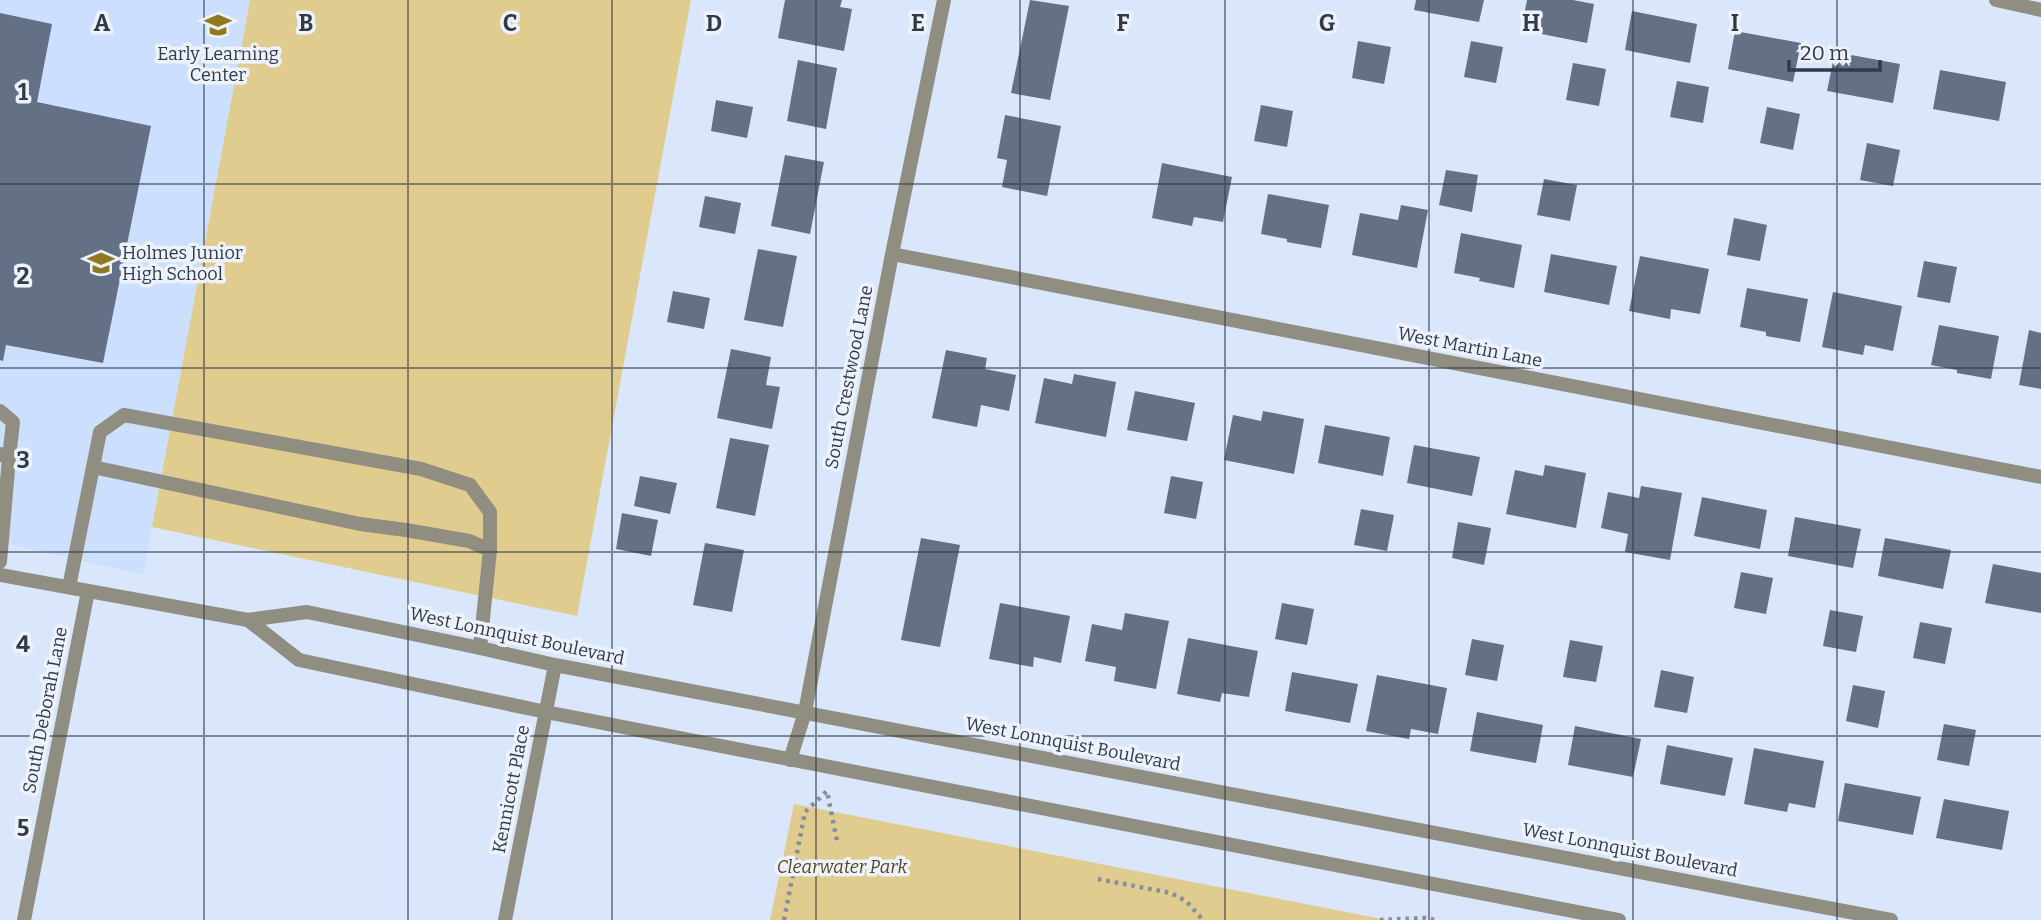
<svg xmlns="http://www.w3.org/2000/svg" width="2041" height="920" font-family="Bitter,serif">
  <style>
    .built { fill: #cddfff }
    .green { fill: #dfcc8e }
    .building { fill: #637086 }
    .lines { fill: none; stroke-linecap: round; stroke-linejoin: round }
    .path { stroke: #858e9e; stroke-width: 4.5; stroke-dasharray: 3.5 5; stroke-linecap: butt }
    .lane { stroke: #908d81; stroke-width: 14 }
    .street { stroke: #908d81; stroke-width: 14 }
    .grid { fill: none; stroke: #343a44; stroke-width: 2; stroke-opacity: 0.55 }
    .labels { text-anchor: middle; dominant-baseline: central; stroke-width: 7; stroke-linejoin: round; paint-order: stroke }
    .poi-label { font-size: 18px; fill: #343a44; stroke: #edf3fe }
    .street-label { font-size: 18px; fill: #343a44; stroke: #edf3fe }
    .park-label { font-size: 18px; font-style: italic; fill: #544821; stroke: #edf3fe }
    .grid-label { font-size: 23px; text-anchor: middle; font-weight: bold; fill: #343a44; stroke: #edf3fe; stroke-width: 7; stroke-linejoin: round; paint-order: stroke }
  </style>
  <rect width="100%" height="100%" fill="#dae6fb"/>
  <path class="built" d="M0,0H250L143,575L0,542Z"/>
  <path class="green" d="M250,0H691L577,616L152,527Z
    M794,804L1387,920H770Z"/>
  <path class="building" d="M785,0H842L840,7L852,9L844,51L778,38Z
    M1030,0L1069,6L1050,100L1011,93Z
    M1416,0H1484L1479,22L1414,10Z
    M1527,0H1573L1594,4L1587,43L1521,30Z
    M1632,11L1697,24L1690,63L1625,50Z
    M0,13L52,24L37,102L151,126L103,363L6,345L3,361L0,360Z
    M1735,31L1801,43L1793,82L1728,69Z
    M1358,41L1391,47L1384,84L1352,78Z
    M1471,41L1503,47L1496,83L1464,77Z
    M1835,52L1900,64L1893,103L1827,91Z
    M798,60L837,68L826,129L787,121Z
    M1573,63L1606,69L1599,106L1566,100Z
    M1940,70L2006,82L1999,121L1933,109Z
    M1677,81L1709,87L1703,123L1670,117Z
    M716,100L753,107L747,138L711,131Z
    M1261,105L1293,111L1287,147L1254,141Z
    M1767,107L1800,114L1793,150L1760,143Z
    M1005,115L1061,126L1047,196L1002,187L1007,160L997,158Z
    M1867,143L1900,150L1893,186L1860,180Z
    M785,155L824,162L810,234L771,226Z
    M1162,163L1232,177L1223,222L1194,217L1192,226L1152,218Z
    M1446,170L1478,175L1472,212L1439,205Z
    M1544,179L1577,185L1570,221L1537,215Z
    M1268,194L1329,205L1321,248L1287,242V239L1261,234Z
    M705,196L741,203L735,234L699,227Z
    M1401,205L1428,210L1417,268L1352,255L1360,213L1398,220Z
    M1734,218L1767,225L1760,261L1727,255Z
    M1461,233L1522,245L1514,288L1479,281L1480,278L1454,273Z
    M758,249L797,256L783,327L744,320Z
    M1551,254L1617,266L1609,305L1544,292Z
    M1640,256L1709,269L1700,314L1671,309L1670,319L1629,311Z
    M1924,261L1957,267L1950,303L1917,297Z
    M1747,288L1808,299L1800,342L1766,336V332L1740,327Z
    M673,291L710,298L704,329L667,322Z
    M1833,292L1902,306L1893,351L1865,345L1863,355L1822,347Z
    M1939,325L1999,336L1991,379L1957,373V370L1931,365Z
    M2029,330L2041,333V389L2019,385Z
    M731,349L771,357L766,385L780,387L772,429L717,418Z
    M946,350L987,358L985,369L1016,375L1009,411L981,405L977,427L932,418Z
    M1074,374L1116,382L1106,437L1035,423L1044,378L1072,384Z
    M1135,391L1195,403L1187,441L1127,430Z
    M1263,411L1304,419L1294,474L1224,460L1233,415L1261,421Z
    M1325,425L1390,437L1383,476L1318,463Z
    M730,438L769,445L755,516L716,508Z
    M1414,445L1480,457L1472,496L1407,483Z
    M1545,465L1586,473L1576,528L1506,514L1515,470L1543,476Z
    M640,476L677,483L670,514L634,506Z
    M1171,476L1203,482L1196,519L1164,513Z
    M1641,486L1682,493L1670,560L1625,552L1628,534L1601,528L1608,492L1639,498Z
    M1702,497L1767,510L1760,549L1694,536Z
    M1361,509L1394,515L1387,551L1354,545Z
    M622,513L658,520L651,556L616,549Z
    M1795,517L1861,529L1853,568L1788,556Z
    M1458,522L1491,528L1484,565L1452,558Z
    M921,538L960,545L940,647L901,640Z
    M1885,538L1951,550L1943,589L1878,576Z
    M705,543L744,550L732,612L693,605Z
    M1993,564L2041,573V613L1985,603Z
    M1741,572L1773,578L1766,614L1734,608Z
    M1000,603L1070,616L1061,663L1034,657L1033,667L989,659Z
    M1282,603L1314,609L1307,645L1275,639Z
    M1830,610L1863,616L1856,652L1823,646Z
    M1125,613L1169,621L1156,689L1114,681L1116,667L1085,661L1092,624L1122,630Z
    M1920,622L1952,628L1945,664L1913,658Z
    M1188,638L1258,651L1249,697L1222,693L1220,702L1177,694Z
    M1472,639L1504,645L1497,681L1465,675Z
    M1570,640L1603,646L1596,682L1563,677Z
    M1661,670L1694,677L1687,713L1654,707Z
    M1292,672L1358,684L1350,723L1285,711Z
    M1377,675L1447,688L1438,734L1411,729L1409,739L1366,731Z
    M1853,685L1885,691L1878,728L1846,721Z
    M1477,712L1543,725L1536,763L1470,751Z
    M1944,724L1976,730L1969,766L1937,760Z
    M1575,726L1641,739L1633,777L1568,765Z
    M1667,745L1733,758L1725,796L1660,784Z
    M1754,748L1824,761L1815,808L1789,803L1787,812L1744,804Z
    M1845,783L1921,797L1913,835L1838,821Z
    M1944,799L2009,811L2002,850L1936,838Z"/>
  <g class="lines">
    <path class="path" d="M1098,879L1171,893L1186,901L1203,920
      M784,920L805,812L827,791L837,841
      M1380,920L1425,918L1436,920"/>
    <path class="lane" d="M0,411L13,422L9,458
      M0,454L9,458L0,562
      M93,467L100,432L124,415L421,469L470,485L490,512V550
      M69,587L93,467L360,524L406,530L469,541L490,550L480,648"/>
    <path class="street" d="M1996,0L2041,10
      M892,254L2041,477
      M0,575L248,620L307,612L480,648L555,665L1891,920
      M248,620L299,660L546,712L1619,920
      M790,760L805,712L892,254L944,0
      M24,920L88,591
      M505,920L555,665"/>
  </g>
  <path class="grid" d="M204,0V920M408,0V920M612,0V920M816,0V920M1020,0V920M1225,0V920M1429,0V920M1633,0V920M1837,0V920M0,184H2041M0,368H2041M0,552H2041M0,736H2041"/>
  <defs>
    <g id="school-bare" transform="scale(2.1)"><path d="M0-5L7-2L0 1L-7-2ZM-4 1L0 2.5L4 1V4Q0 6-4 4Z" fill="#927920" stroke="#edf3fe" stroke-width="2.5" paint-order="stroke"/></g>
  </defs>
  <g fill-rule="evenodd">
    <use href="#school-bare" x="218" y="25"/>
    <use href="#school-bare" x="101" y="263"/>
  </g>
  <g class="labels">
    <g class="poi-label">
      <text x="218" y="54">Early Learning<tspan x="218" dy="21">Center</tspan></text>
      <text x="122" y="253" text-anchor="start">Holmes Junior<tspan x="122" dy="21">High School</tspan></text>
    </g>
    <g class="street-label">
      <text transform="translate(1470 347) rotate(11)">West Martin Lane</text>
      <text transform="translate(849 377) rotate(-79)">South Crestwood Lane</text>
      <text transform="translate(517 636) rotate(12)">West Lonnquist Boulevard</text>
      <text transform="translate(45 710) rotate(-79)">South Deborah Lane</text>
      <text transform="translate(1073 744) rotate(11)">West Lonnquist Boulevard</text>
      <text transform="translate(511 789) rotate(-79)">Kennicott Place</text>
      <text transform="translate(1630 850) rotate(11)">West Lonnquist Boulevard</text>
    </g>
    <g class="park-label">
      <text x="842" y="867">Clearwater Park</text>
    </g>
  </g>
  <g class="grid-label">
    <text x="102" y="31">A</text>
    <text x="306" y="31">B</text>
    <text x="510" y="31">C</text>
    <text x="714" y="31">D</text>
    <text x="918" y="31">E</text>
    <text x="1123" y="31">F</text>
    <text x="1327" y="31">G</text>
    <text x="1531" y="31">H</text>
    <text x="1735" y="31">I</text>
    <text x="23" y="100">1</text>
    <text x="23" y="284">2</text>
    <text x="23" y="468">3</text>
    <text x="23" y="652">4</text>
    <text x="23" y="836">5</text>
  </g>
  <path d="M1789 60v10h91v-10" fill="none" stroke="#343a44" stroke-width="3.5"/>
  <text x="1800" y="60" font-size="21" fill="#343a44" stroke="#edf3fe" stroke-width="5" paint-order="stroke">20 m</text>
</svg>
